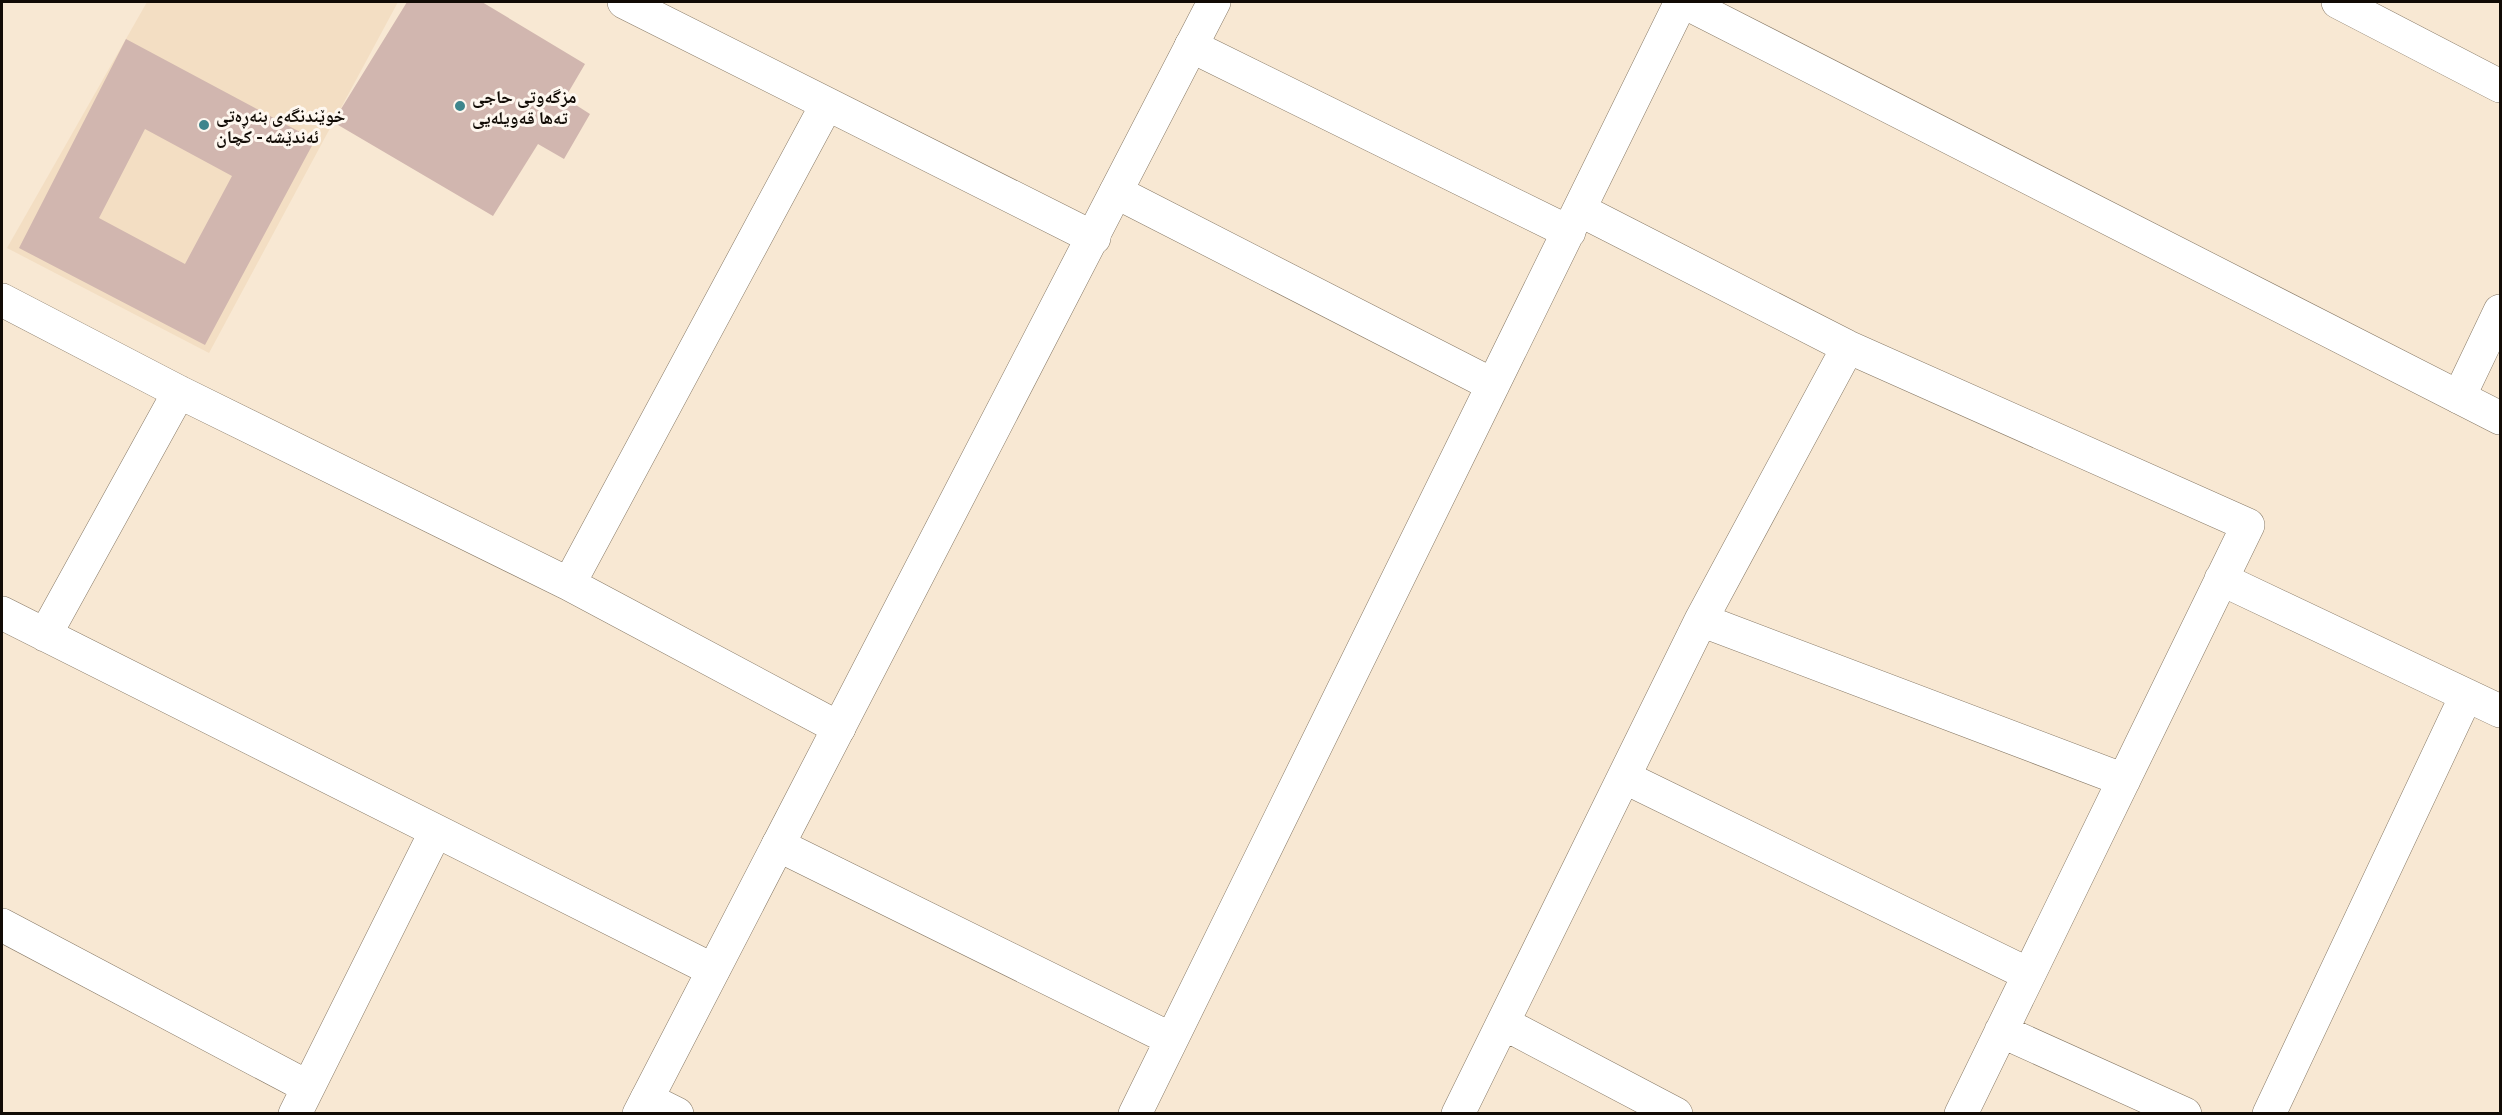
<svg xmlns="http://www.w3.org/2000/svg" width="2502" height="1115" font-family="'Public Sans','Noto Naskh Arabic',sans-serif">
  <style>
    .built { fill: #f3dec3 }
    .building { fill: #d1b6af; fill-rule: evenodd }
    .lines { fill: none; stroke-linecap: round; stroke-linejoin: round }
    .minor-casing { stroke: #867865; stroke-width: 34 }
    .tertiary-casing { stroke: #867865; stroke-width: 34 }
    .minor { stroke: #fff; stroke-width: 33 }
    .tertiary { stroke: #fff; stroke-width: 33 }
    .poi-dot { fill: #3e858c; stroke: #fef7ef; stroke-width: 2 }
    .labels { text-anchor: middle; dominant-baseline: central; stroke-width: 6; stroke-linejoin: round; paint-order: stroke }
    .poi-label { font-size: 18px; font-weight: bold; fill: #110b05; stroke: #fef7ef; text-anchor: start }
  </style>
  <rect width="100%" height="100%" fill="#f8e8d3"/>
  <path class="built" d="M147,2H398L209,353L7,248Z"/>
  <path class="building" d="M407,2H482L585,64L565,98L590,114L564,159L538,144L493,216L333,122Z
    M126,39L315,140L205,345L19,248ZM145,129L232,176L185,264L99,218Z"/>
  <g class="lines">
    <g class="minor-casing">
      <path id="minor" d="M624,2L1094,238
        M2338,2L2500,86
        M1191,46L1569,232
        M1116,192L1493,385
        M1580,210L1848,347L2248,525L1961,1114
        M2,300L179,392L569,584L839,728
        M2459,397L2500,311
        M2221,579L2500,711
        M569,584L827,104
        M2,613L713,970
        M1701,620L2124,780
        M45,635L179,392
        M1624,777L2028,974
        M778,845L1171,1039
        M2,925L308,1087
        M1503,1023L1676,1114
        M2001,1031L2185,1114
        M647,1099L677,1114
        M295,1114L436,831
        M1135,1114L1681,2
        M1458,1114L1701,620L1848,347
        M2269,1114L2466,696"/>
    </g>
    <g class="tertiary-casing">
      <path id="tertiary" d="M1684,2L2500,418
        M639,1114L1214,2"/>
    </g>
    <use href="#minor" class="minor"/>
    <use href="#tertiary" class="tertiary"/>
  </g>
  <g class="poi-dot">
    <circle cx="460" cy="106" r="6"/>
    <circle cx="204" cy="125" r="6"/>
  </g>
  <g class="labels">
    <g class="poi-label">
      <text x="472" y="96">مزگەوتی حاجی<tspan x="472" dy="21">تەھا قەویلەیی</tspan></text>
      <text x="216" y="115">خوێندنگەی بنەڕەتی<tspan x="216" dy="21">ئەندێشە - کچان</tspan></text>
    </g>
  </g>
  <rect width="2502" height="1115" fill="none" stroke="#110b05" stroke-width="6"/>
</svg>
